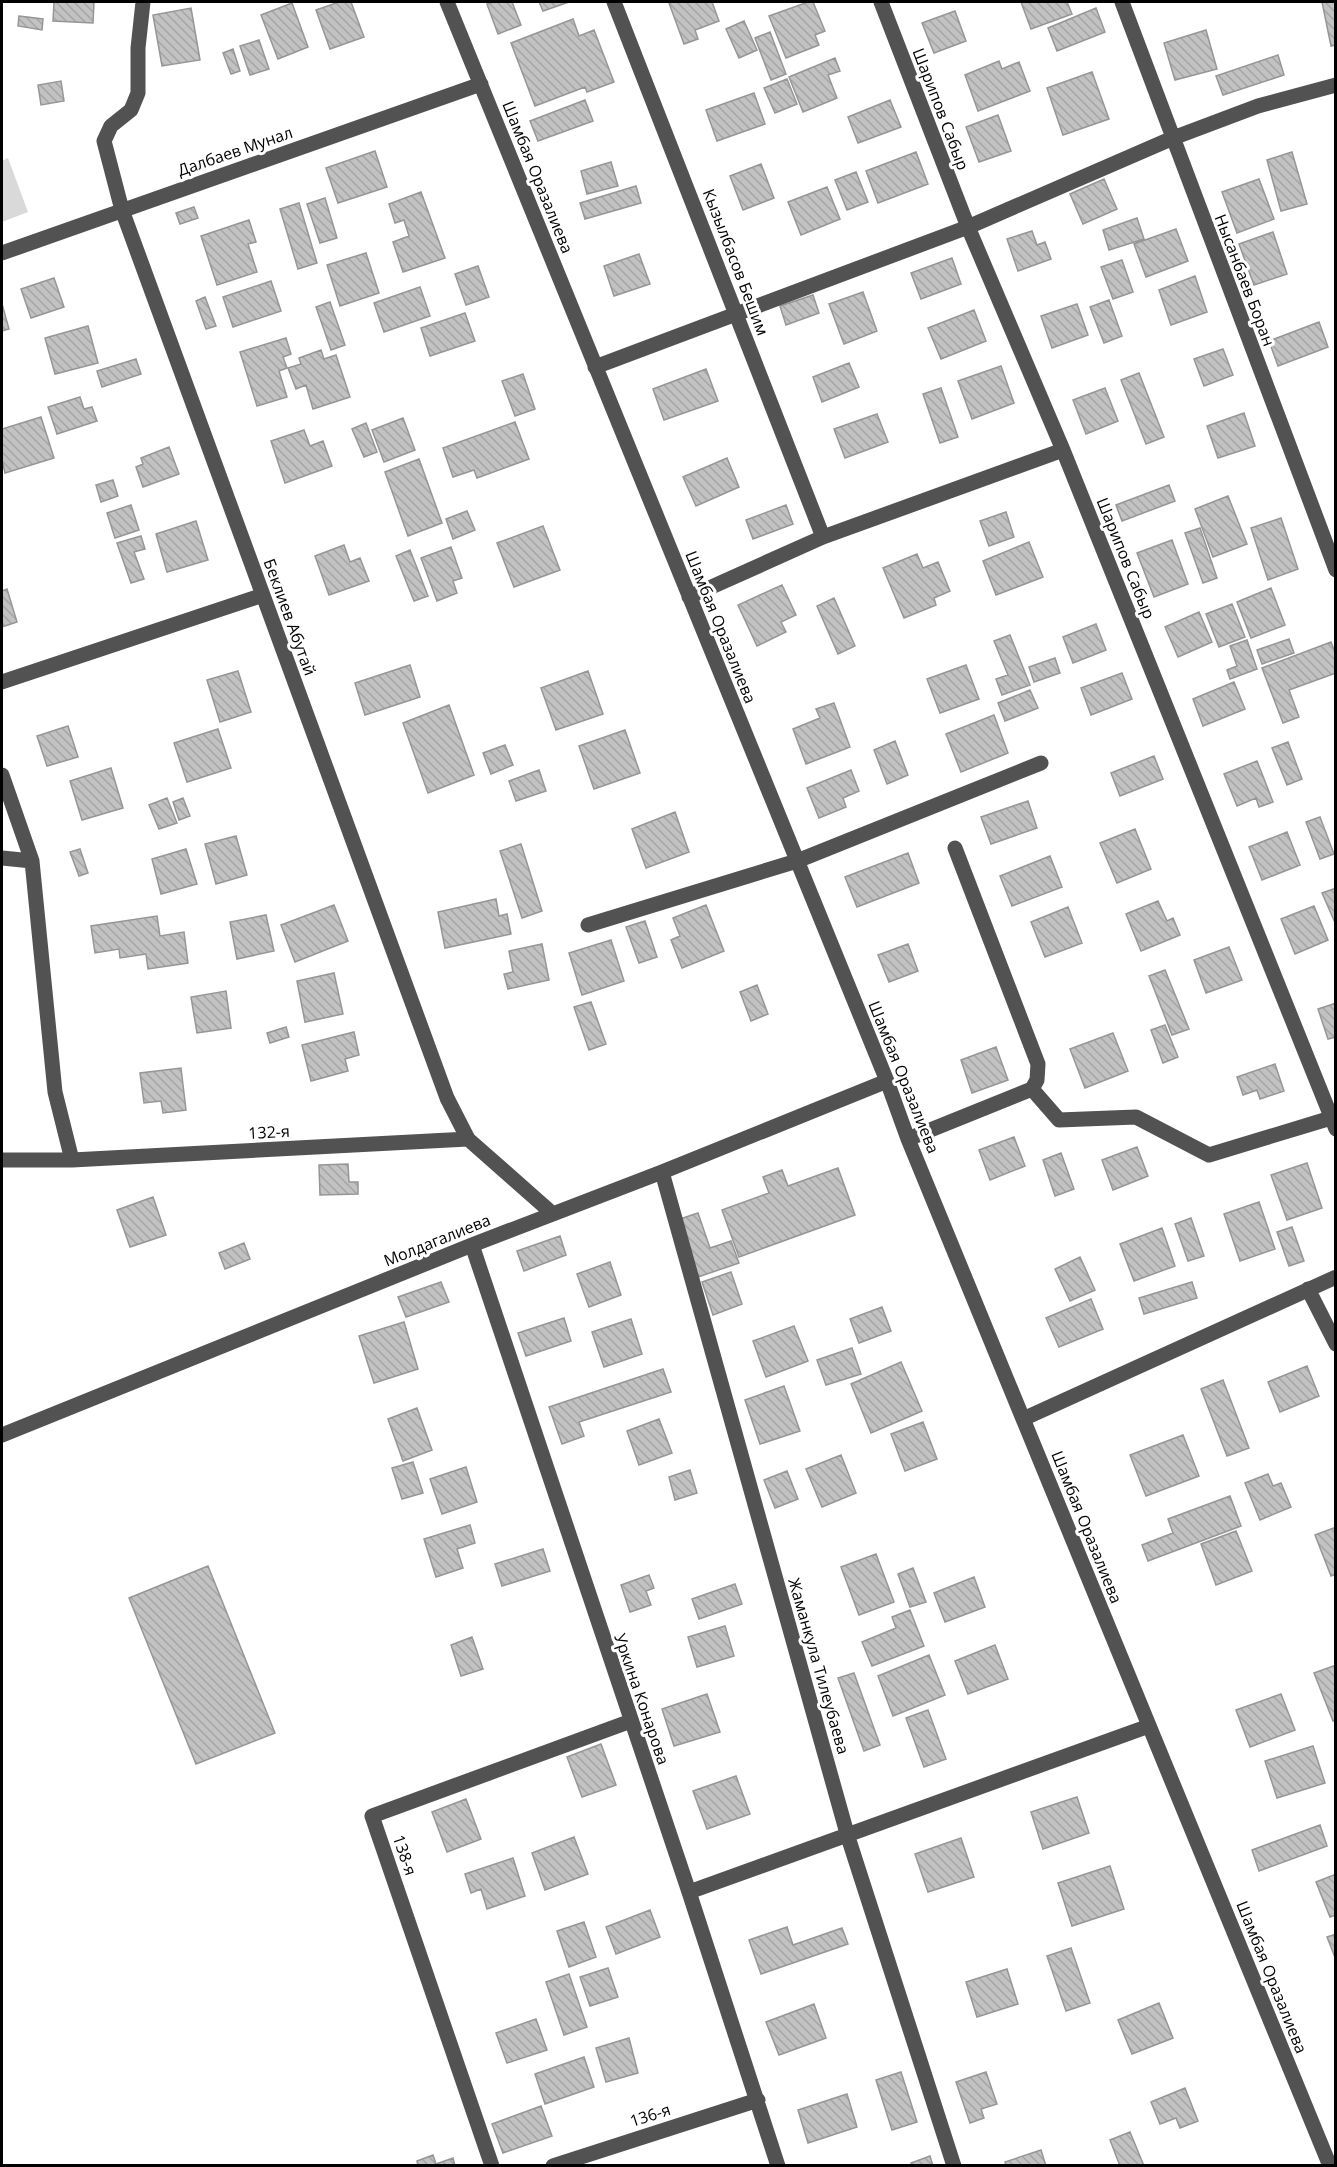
<svg xmlns="http://www.w3.org/2000/svg" width="1337" height="2167" font-family="'Open Sans',sans-serif">
  <style>
    .grass { fill: #d9d9d9 }
    .building { fill: url(#building-back-hatch); stroke: #969696; stroke-width: 1.5 }
    .lines { fill: none; stroke-linecap: round; stroke-linejoin: round }
    .minor { stroke: #525252; stroke-width: 15 }
    .labels { text-anchor: middle; dominant-baseline: central; stroke-width: 6; stroke-linejoin: round; paint-order: stroke }
    .street-label { font-size: 16px; fill: #000; stroke: #fff }
  </style>
  <defs>
    <pattern id="building-back-hatch" width="6" height="6" patternUnits="userSpaceOnUse" patternTransform="scale(1.5)"><rect width="6" height="6" fill="#c2c2c2"/><path d="M-1 5l2 2M0 0l6 6M5-1l2 2" fill="none" stroke="#a5a5a5"/></pattern>
  </defs>
  <rect width="100%" height="100%" fill="#fff"/>
  <path class="grass" d="M8,158L28,212L2,222V161Z"/>
  <path class="building" d="M54,2H94L93,23L53,21Z
    M339,2H351L364,37L330,49L316,10Z
    M494,2H512L521,25L498,34L487,4Z
    M539,2H569L543,11Z
    M673,2H712L719,21L695,30L698,39L684,44L669,3Z
    M808,2H813L825,31L815,35L819,45L786,58L769,16Z
    M1021,2H1067L1072,14L1031,29Z
    M1322,2H1336V45L1331,46Z
    M292,3L308,47L278,59L261,15Z
    M191,8L200,60L162,66L153,15Z
    M1096,8L1105,32L1057,51L1048,28Z
    M955,11L966,41L934,53L922,23Z
    M19,16L43,19L42,30L18,26Z
    M573,19L579,36L594,30L614,82L587,92L585,87L535,106L511,43Z
    M744,21L757,50L739,58L726,29Z
    M1206,30L1217,69L1175,80L1164,43Z
    M770,32L786,74L771,80L755,38Z
    M259,40L269,69L250,75L240,46Z
    M233,49L240,71L231,74L223,53Z
    M1278,55L1284,75L1223,95L1216,76Z
    M835,58L840,71L828,75L837,98L803,112L789,77Z
    M999,61L1002,69L1019,62L1030,91L978,111L965,75Z
    M1092,72L1109,119L1063,135L1047,88Z
    M787,79L797,104L775,113L764,88Z
    M61,81L64,101L41,105L38,85Z
    M754,93L765,124L717,141L706,110Z
    M585,100L593,121L538,141L530,121Z
    M890,100L901,127L858,143L848,117Z
    M998,115L1011,151L979,162L966,127Z
    M375,151L387,187L338,203L326,168Z
    M916,152L928,184L878,203L866,171Z
    M1292,152L1307,204L1281,211L1267,160Z
    M611,162L618,186L587,194L581,171Z
    M761,164L774,198L743,210L730,176Z
    M856,172L868,202L847,210L835,180Z
    M1104,179L1117,209L1083,224L1070,194Z
    M1259,179L1274,219L1237,233L1222,192Z
    M636,186L641,203L585,219L580,203Z
    M827,187L840,219L801,235L788,202Z
    M421,192L445,258L403,272L393,242L409,236L404,220L395,223L389,204Z
    M325,198L337,238L320,243L307,204Z
    M299,203L317,263L298,269L280,209Z
    M194,207L198,218L180,224L176,213Z
    M1137,218L1144,239L1109,250L1103,230Z
    M249,220L256,242L248,244L257,272L217,285L201,236Z
    M1176,229L1188,261L1146,277L1134,244Z
    M1032,231L1037,245L1045,242L1051,259L1018,271L1007,239Z
    M1273,232L1287,274L1254,285L1239,244Z
    M366,253L379,293L340,306L327,265Z
    M639,254L650,284L614,296L604,266Z
    M952,258L961,284L921,299L911,273Z
    M1122,260L1133,292L1113,299L1101,267Z
    M478,266L489,297L466,305L455,274Z
    M1195,276L1207,312L1171,325L1159,290Z
    M54,278L64,307L31,318L21,289Z
    M271,281L281,311L233,327L223,297Z
    M420,287L430,316L384,332L374,303Z
    M863,292L877,331L844,344L829,304Z
    M813,295L819,313L786,325L780,306Z
    M205,297L216,326L206,329L196,301Z
    M1109,300L1122,336L1104,343L1090,307Z
    M330,302L345,345L331,350L316,307Z
    M2,304L9,329L2,331Z
    M1077,304L1088,335L1052,348L1041,316Z
    M974,310L986,341L941,359L928,328Z
    M465,313L475,341L430,356L421,328Z
    M1319,322L1328,347L1278,366L1269,341Z
    M88,326L98,363L55,374L45,338Z
    M286,338L291,354L283,357L287,368L279,371L287,397L257,406L240,352Z
    M1223,349L1233,375L1204,386L1194,359Z
    M321,350L324,359L336,355L350,397L313,409L306,385L296,389L288,368L301,364L299,358Z
    M136,359L141,374L102,387L97,371Z
    M849,363L859,387L822,402L813,377Z
    M1001,366L1014,403L972,419L958,381Z
    M706,369L718,401L664,420L653,389Z
    M1139,373L1164,437L1146,444L1121,380Z
    M523,374L535,409L515,416L502,381Z
    M941,388L958,437L940,443L923,394Z
    M1105,388L1118,421L1086,434L1073,400Z
    M80,397L84,409L92,407L97,421L57,434L48,407Z
    M1244,413L1255,446L1218,458L1207,426Z
    M877,414L888,442L845,458L834,429Z
    M41,417L54,458L5,473L2,460V429Z
    M403,418L415,450L384,462L372,430Z
    M515,422L529,459L477,478L474,470L453,477L443,448Z
    M366,423L377,452L364,457L352,429Z
    M304,430L310,446L323,441L332,466L285,483L271,441Z
    M169,447L179,474L143,487L136,467L143,464L141,458Z
    M727,458L739,487L696,506L683,477Z
    M419,459L442,523L408,536L385,472Z
    M113,480L118,496L101,502L96,485Z
    M1169,485L1175,501L1122,521L1116,505Z
    M1228,496L1247,544L1213,557L1195,509Z
    M131,505L139,530L115,538L107,513Z
    M786,505L793,524L753,539L746,520Z
    M467,511L475,530L453,539L446,519Z
    M1006,512L1014,537L989,546L980,521Z
    M1281,518L1298,569L1268,580L1251,528Z
    M196,521L208,560L167,572L156,534Z
    M543,526L560,570L514,587L497,543Z
    M1200,528L1217,578L1203,583L1185,533Z
    M141,536L145,549L134,552L144,579L131,583L117,543Z
    M1172,540L1188,584L1154,597L1137,553Z
    M1029,542L1043,577L996,595L983,561Z
    M344,545L350,562L360,558L369,581L329,595L315,556Z
    M451,547L462,578L453,581L457,593L437,601L421,558Z
    M410,550L428,596L414,601L396,556Z
    M917,554L923,568L938,562L950,591L934,598L936,605L904,618L883,568Z
    M782,585L796,615L781,622L786,632L757,646L738,605Z
    M1271,588L1285,625L1251,638L1237,602Z
    M7,589L17,622L2,627V591Z
    M834,598L855,646L838,654L817,606Z
    M1232,604L1245,637L1219,647L1206,614Z
    M1199,612L1212,642L1178,657L1165,627Z
    M1096,624L1106,650L1073,663L1063,637Z
    M1010,635L1030,685L1002,695L996,679L1008,675L994,641Z
    M1289,639L1294,653L1262,664L1257,650Z
    M1247,640L1257,669L1230,679L1227,670L1237,666L1230,646Z
    M1331,642L1336,655V673L1289,690L1299,717L1283,723L1262,668Z
    M1055,658L1060,673L1034,682L1029,667Z
    M410,665L420,697L365,715L355,683Z
    M966,665L979,699L940,713L927,679Z
    M238,671L251,712L220,722L207,680Z
    M588,671L603,714L556,730L541,688Z
    M1122,673L1132,699L1091,715L1081,688Z
    M1234,682L1245,709L1203,726L1193,699Z
    M1030,690L1038,708L1005,721L998,703Z
    M834,703L850,747L806,764L793,729L820,718L816,709Z
    M449,705L474,775L428,793L403,723Z
    M994,715L1008,753L961,772L946,734Z
    M68,726L78,757L47,766L37,736Z
    M218,729L231,768L187,782L174,743Z
    M625,730L640,773L594,789L579,746Z
    M895,741L908,775L887,784L874,750Z
    M1288,742L1302,779L1287,785L1272,748Z
    M505,745L513,765L491,774L483,753Z
    M1154,756L1163,779L1120,796L1111,773Z
    M1257,761L1273,802L1259,807L1256,798L1237,806L1224,774Z
    M111,768L123,808L82,820L70,781Z
    M539,770L546,791L516,801L509,781Z
    M851,770L859,791L843,798L846,807L819,818L807,788Z
    M167,798L177,823L159,829L149,805Z
    M183,798L190,816L179,820L173,802Z
    M1028,801L1037,828L991,844L981,817Z
    M675,812L689,852L646,868L632,829Z
    M1320,817L1334,854L1320,859L1306,822Z
    M1135,829L1151,869L1117,883L1100,843Z
    M1287,832L1300,865L1262,880L1249,847Z
    M236,836L247,875L216,884L205,844Z
    M521,844L542,911L522,918L500,851Z
    M80,849L88,873L79,876L70,852Z
    M186,849L197,884L161,894L152,859Z
    M908,853L919,883L857,907L845,877Z
    M1050,856L1062,887L1012,906L1000,876Z
    M1336,888V925L1322,893Z
    M496,899L499,916L507,914L511,934L445,948L438,912Z
    M1158,901L1167,921L1173,918L1180,935L1141,951L1126,914Z
    M334,905L348,941L295,962L281,925Z
    M706,905L724,951L682,968L671,940L680,936L673,918Z
    M1314,906L1328,940L1295,954L1281,919Z
    M1068,907L1082,943L1045,957L1031,922Z
    M266,915L274,951L237,959L230,922Z
    M157,916L160,936L184,932L188,963L148,969L146,954L120,958L119,949L95,953L91,926Z
    M645,921L657,957L639,963L626,927Z
    M611,940L624,981L582,995L569,953Z
    M542,944L549,980L508,989L504,974L513,972L509,951Z
    M908,944L918,971L889,982L878,955Z
    M1229,947L1242,980L1206,993L1194,960Z
    M1165,970L1189,1029L1172,1035L1149,976Z
    M334,973L343,1014L305,1022L297,981Z
    M757,985L768,1014L751,1021L740,992Z
    M226,991L231,1028L197,1033L191,997Z
    M591,1002L606,1044L589,1050L574,1007Z
    M1336,1003V1037L1328,1039L1318,1009Z
    M1165,1025L1178,1057L1163,1063L1151,1030Z
    M286,1027L289,1037L270,1043L267,1033Z
    M354,1032L359,1055L345,1059L348,1071L311,1081L302,1045Z
    M1113,1033L1128,1071L1085,1088L1070,1049Z
    M996,1047L1008,1080L972,1093L961,1060Z
    M1275,1064L1284,1091L1260,1099L1257,1090L1243,1095L1237,1077Z
    M181,1068L186,1110L163,1113L161,1101L144,1103L140,1073Z
    M1014,1137L1025,1166L990,1180L979,1150Z
    M1137,1147L1148,1176L1113,1190L1102,1160Z
    M1061,1153L1074,1189L1055,1196L1043,1160Z
    M1307,1163L1322,1208L1287,1220L1271,1175Z
    M348,1164L349,1182H358V1194L320,1195L319,1165Z
    M838,1168L855,1215L739,1257L722,1210L769,1193L763,1177L782,1170L788,1186Z
    M153,1197L166,1235L130,1247L117,1210Z
    M1259,1202L1275,1249L1240,1261L1224,1214Z
    M698,1213L710,1248L731,1241L739,1263L698,1277L677,1220Z
    M1191,1218L1204,1256L1188,1261L1175,1224Z
    M1292,1227L1304,1261L1289,1266L1277,1232Z
    M1162,1228L1175,1266L1134,1281L1120,1244Z
    M560,1236L566,1255L524,1271L517,1251Z
    M244,1243L250,1259L225,1269L219,1253Z
    M1080,1257L1095,1290L1070,1301L1055,1269Z
    M610,1262L621,1295L589,1307L577,1274Z
    M731,1272L742,1304L713,1315L702,1282Z
    M441,1282L449,1302L406,1317L398,1297Z
    M1192,1282L1197,1298L1144,1314L1139,1298Z
    M1091,1299L1103,1329L1059,1347L1046,1318Z
    M882,1307L891,1331L859,1343L850,1319Z
    M564,1318L571,1341L526,1356L518,1333Z
    M631,1319L642,1354L604,1367L592,1332Z
    M404,1322L418,1369L374,1383L359,1336Z
    M794,1326L808,1361L766,1377L753,1341Z
    M852,1348L861,1374L826,1385L817,1360Z
    M901,1362L922,1411L871,1433L851,1384Z
    M1307,1366L1319,1396L1280,1412L1268,1382Z
    M663,1369L671,1392L579,1422L584,1436L562,1444L549,1407Z
    M1223,1380L1249,1448L1227,1456L1201,1389Z
    M784,1386L800,1431L760,1444L745,1400Z
    M417,1408L432,1450L403,1461L388,1419Z
    M659,1419L672,1453L639,1465L627,1431Z
    M923,1422L937,1459L905,1471L891,1434Z
    M1183,1435L1199,1476L1146,1496L1130,1455Z
    M841,1455L856,1493L822,1507L806,1469Z
    M413,1462L423,1493L402,1499L392,1468Z
    M466,1467L477,1502L442,1514L430,1479Z
    M690,1470L697,1493L675,1500L669,1477Z
    M787,1471L798,1499L775,1508L764,1480Z
    M1268,1474L1273,1486L1281,1483L1291,1507L1260,1520L1245,1483Z
    M1230,1496L1241,1526L1148,1561L1142,1545L1173,1533L1168,1519Z
    M470,1525L475,1543L457,1549L463,1568L436,1577L424,1539Z
    M1336,1527V1574L1331,1576L1315,1535Z
    M1236,1531L1252,1571L1216,1585L1201,1544Z
    M543,1549L550,1571L502,1586L495,1564Z
    M876,1554L894,1602L859,1615L841,1567Z
    M208,1566L275,1733L196,1764L129,1598Z
    M913,1568L926,1602L910,1607L898,1574Z
    M649,1575L654,1588L646,1591L651,1605L630,1612L621,1585Z
    M974,1577L985,1607L945,1622L934,1593Z
    M735,1584L742,1604L699,1619L692,1599Z
    M910,1610L924,1646L872,1666L862,1642L896,1628L892,1617Z
    M725,1626L734,1656L697,1667L688,1637Z
    M472,1637L483,1669L461,1676L451,1645Z
    M995,1645L1008,1679L968,1694L955,1661Z
    M929,1655L945,1695L893,1716L878,1676Z
    M1336,1665V1720L1333,1721L1314,1673Z
    M854,1673L880,1745L864,1751L838,1678Z
    M707,1694L720,1732L674,1746L662,1709Z
    M1281,1694L1295,1730L1250,1747L1236,1710Z
    M928,1710L946,1759L924,1767L906,1718Z
    M601,1744L616,1785L582,1797L567,1757Z
    M1313,1746L1325,1783L1277,1798L1265,1761Z
    M736,1776L750,1814L707,1829L693,1791Z
    M1077,1797L1089,1833L1043,1849L1031,1812Z
    M466,1799L481,1839L447,1852L432,1812Z
    M1320,1825L1327,1846L1259,1871L1252,1850Z
    M574,1837L588,1874L545,1890L532,1853Z
    M961,1838L974,1877L928,1892L915,1854Z
    M513,1858L525,1896L487,1909L481,1889L471,1893L465,1874Z
    M1110,1866L1124,1909L1072,1926L1058,1883Z
    M1336,1874V1915L1330,1917L1316,1882Z
    M650,1910L660,1937L616,1954L606,1927Z
    M584,1922L596,1957L569,1967L557,1931Z
    M787,1927L793,1945L842,1928L848,1944L761,1974L749,1940Z
    M1336,1934V1960L1327,1937Z
    M1071,1948L1090,2003L1066,2011L1047,1956Z
    M608,1968L618,1997L590,2006L580,1977Z
    M1007,1969L1018,2004L977,2017L966,1982Z
    M569,1974L587,2027L564,2035L546,1982Z
    M1159,2003L1173,2038L1132,2054L1118,2020Z
    M814,2004L826,2038L779,2055L766,2022Z
    M536,2019L547,2050L507,2063L496,2033Z
    M629,2038L638,2073L606,2082L596,2048Z
    M584,2057L594,2087L545,2104L535,2074Z
    M901,2072L917,2122L892,2130L876,2080Z
    M986,2072L997,2104L981,2109L984,2118L970,2123L956,2082Z
    M1185,2088L1198,2121L1180,2128L1176,2118L1160,2124L1151,2102Z
    M847,2094L857,2127L808,2143L798,2110Z
    M541,2106L552,2136L503,2153L492,2124Z
    M1130,2132L1144,2166H1120L1110,2140Z
    M1041,2150L1046,2166H1006L1005,2162Z
    M433,2155L436,2164L453,2158L455,2166H418L417,2161Z
    M930,2156L933,2166H911V2163Z"/>
  <g class="lines">
    <path class="minor" d="M143,2L138,48V93L131,110L111,126L104,141L122,210L447,1098L468,1139L553,1214
      M447,2L887,1081L908,1139L1330,2166
      M614,2L823,537
      M881,2L968,227L1063,450L1336,1129
      M1122,2L1336,570
      M2,253L481,84
      M595,367L968,227L1173,138L1258,106L1336,85
      M689,597L823,537L1063,450
      M2,682L263,595
      M2,775L32,861L55,1092L72,1160
      M955,848L1038,1064L1037,1080L1032,1089
      M2,858L32,861
      M588,925L797,861L1041,763
      M908,1139L1032,1089L1059,1120L1136,1117L1209,1155L1331,1118
      M2,1160H72L468,1139
      M662,1172L848,1837L954,2166
      M472,1245L689,1892L778,2166
      M1308,1289L1336,1344
      M1023,1419L1336,1277
      M2,1435L472,1245L662,1172L887,1081
      M689,1892L1149,1726
      M492,2166L372,1816L631,1721
      M553,2166L758,2100"/>
  </g>
  <g class="labels">
    <g class="street-label">
      <text transform="translate(941 109) rotate(69)">Шарипов Сабыр</text>
      <text transform="translate(235 151) rotate(-19)">Далбаев Мунал</text>
      <text transform="translate(538 177) rotate(68)">Шамбая Оразалиева</text>
      <text transform="translate(736 262) rotate(69)">Кызылбасов Бешим</text>
      <text transform="translate(1245 280) rotate(69)">Нысанбаев Боран</text>
      <text transform="translate(1126 558) rotate(68)">Шарипов Сабыр</text>
      <text transform="translate(290 617) rotate(70)">Беклиев Абутай</text>
      <text transform="translate(721 627) rotate(68)">Шамбая Оразалиева</text>
      <text transform="translate(904 1077) rotate(68)">Шамбая Оразалиева</text>
      <text transform="translate(269 1132) rotate(-3)">132-я</text>
      <text transform="translate(437 1240) rotate(-22)">Молдагалиева</text>
      <text transform="translate(1087 1527) rotate(68)">Шамбая Оразалиева</text>
      <text transform="translate(819 1666) rotate(74)">Жаманкула Тилеубаева</text>
      <text transform="translate(642 1699) rotate(71)">Уркина Конарова</text>
      <text transform="translate(405 1855) rotate(71)">138-я</text>
      <text transform="translate(1272 1977) rotate(68)">Шамбая Оразалиева</text>
      <text transform="translate(650 2115) rotate(-18)">136-я</text>
    </g>
  </g>
  <rect width="1337" height="2167" fill="none" stroke="#000000" stroke-width="6"/>
</svg>
